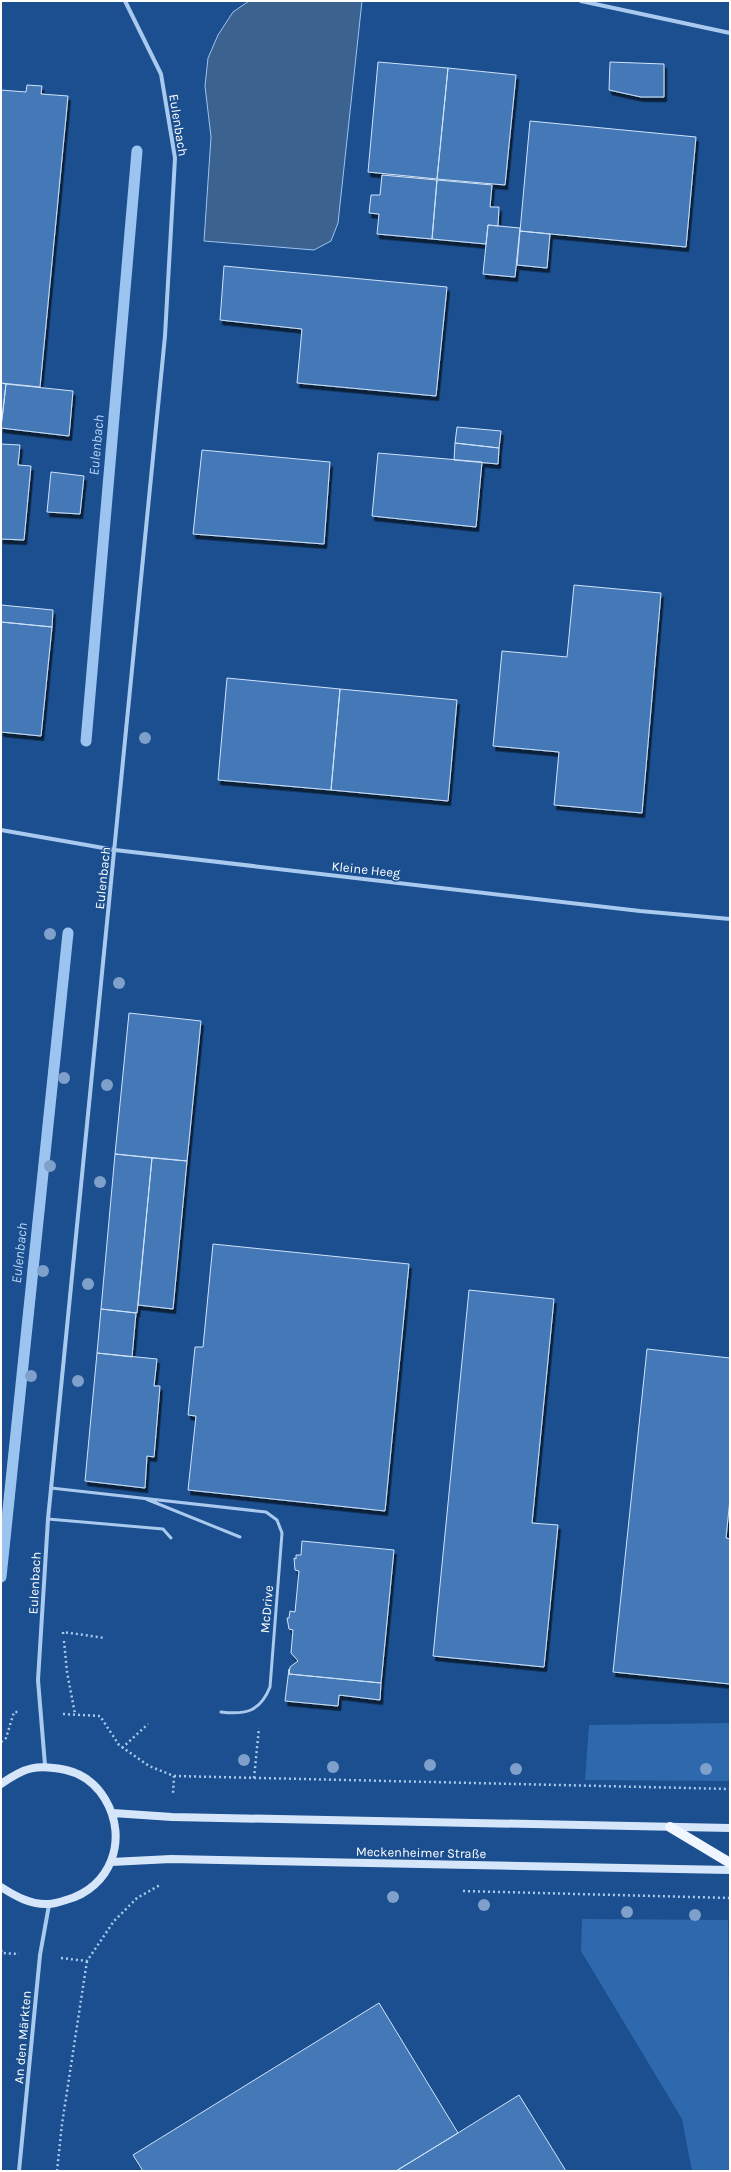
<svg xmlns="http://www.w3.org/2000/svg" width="731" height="2172" font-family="Karla,sans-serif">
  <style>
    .green { fill: #2e69ad }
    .water { fill: #3c6290; stroke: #9cc4f0 }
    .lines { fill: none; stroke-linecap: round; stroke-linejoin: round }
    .stream { stroke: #9cc4f0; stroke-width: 11 }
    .building { fill: #4478b7; stroke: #cfe3fa; filter: url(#shadow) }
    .path { stroke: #a9c9ee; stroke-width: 2.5; stroke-dasharray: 2 3; stroke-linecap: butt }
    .lane { stroke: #a9c9ee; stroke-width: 3 }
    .street { stroke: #a9c9ee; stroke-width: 4 }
    .secondary { stroke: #d6e6fa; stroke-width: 8 }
    .primary { stroke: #f0f6ff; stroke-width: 10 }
    .tree { fill: #7ea0ca }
    .labels { text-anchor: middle; stroke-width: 3; stroke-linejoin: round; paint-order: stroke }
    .street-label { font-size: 13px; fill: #fff; stroke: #1b4f8f }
    .water-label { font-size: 14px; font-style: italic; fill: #b5d3f5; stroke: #1b4f8f }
  </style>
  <defs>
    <filter id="shadow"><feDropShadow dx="2.5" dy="4.5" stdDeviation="0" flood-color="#0009"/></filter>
  </defs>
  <rect width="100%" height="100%" fill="#1b4f8f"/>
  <path class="green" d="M730,1723V1781L585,1780L589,1725Z
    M582,1919L728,1920L730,2171H692L682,2119L581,1951Z"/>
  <path class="water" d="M249,1H362L338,223L331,241L314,250L204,241L211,137L205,86L208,58L218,35L233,12Z"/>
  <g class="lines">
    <path class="stream" d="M86,741L137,151
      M1,1577L68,933"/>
  </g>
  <path class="building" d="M378,62L448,68L437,179L368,172Z
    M610,62L664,64V97H641L609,90Z
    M448,68L516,75L505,185L437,179Z
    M27,85L42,86L41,94L68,96L40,387L1,383V90L26,92Z
    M530,121L696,137L686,247L520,231Z
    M382,175L437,180L432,239L377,234L379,214L369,213L371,195H380Z
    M437,180L492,185L490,207H499L498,226L488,225L486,244L432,239Z
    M488,225L520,228L515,277L483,274Z
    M520,231L550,234L547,268L517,265Z
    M224,266L447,287L436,396L297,383L302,329L220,320Z
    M1,383L6,384L2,419H1Z
    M6,384L73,391L69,436L1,428Z
    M457,427L501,431L499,448L455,443Z
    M455,443L499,448L498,464L454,460Z
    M1,444L20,445L18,465L31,466L24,540L1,539Z
    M202,450L330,462L324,544L193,534Z
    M378,453L482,462L476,527L372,516Z
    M51,472L84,476L80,514L47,512Z
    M574,585L661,593L642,813L554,805L559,752L493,746L502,651L567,657Z
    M1,605L53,610L52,627L1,622Z
    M1,622L52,627L41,736L1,732Z
    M227,678L340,689L331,790L218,780Z
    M340,689L457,700L448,801L331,790Z
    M129,1013L201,1021L187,1161L115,1154Z
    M115,1154L152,1158L137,1313L101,1309Z
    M152,1158L187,1161L173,1309L138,1305Z
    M213,1244L409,1264L385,1511L188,1490L196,1416L188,1415L195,1347H203Z
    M469,1290L554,1299L532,1523L558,1525L544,1667L433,1656Z
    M101,1309L136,1313L132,1357L97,1353Z
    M647,1349L730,1358V1499L726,1538L730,1539V1684L613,1672Z
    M97,1353L157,1359L154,1386H160L154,1457L147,1456L145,1488L85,1481Z
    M302,1541L394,1550L381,1683L289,1674L290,1667L298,1661L291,1653L293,1630L289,1629L287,1618H289L290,1611L295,1612L299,1571L295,1570L294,1558L296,1559V1555H301Z
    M289,1669V1674L381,1683L380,1700L339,1695L338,1706L285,1701Z
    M379,2003L458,2133L396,2171H143L133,2155Z
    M519,2095L566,2171H396L458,2133Z"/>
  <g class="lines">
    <path class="path" d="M63,1634V1632L105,1638
      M64,1641L67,1672L75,1714
      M63,1714L100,1716L119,1745L149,1766L174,1776L173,1794
      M1,1742L6,1738L14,1712H18
      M122,1748L148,1724
      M174,1776L730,1789
      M254,1778L259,1728
      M463,1891L730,1898
      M1,1950L2,1953L19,1954
      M61,1958L87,1961L114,1921L137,1898L160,1885
      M57,2171L62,2124L87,1961"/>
    <path class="lane" d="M51,1488L266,1512L277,1520L282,1533L270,1687C260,1712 245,1715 221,1712
      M146,1499L240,1537
      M48,1519L163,1529L171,1538"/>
    <path class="street" d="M581,1L730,33
      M1,830L115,850L640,911L730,919
      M45,1765L38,1680L48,1519L165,336L175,158L161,74L125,1
      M19,2171L40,1955L49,1905"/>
    <path class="secondary" d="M1,1784C25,1767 37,1764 66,1770C83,1774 96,1784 105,1799C129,1839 111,1888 66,1900C60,1902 54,1904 48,1904C31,1905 15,1896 1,1887
      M113,1813L172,1817L730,1828
      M111,1862L171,1859L730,1870"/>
    <path class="primary" d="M670,1827L730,1863"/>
  </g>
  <g class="tree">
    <circle cx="145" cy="738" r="6"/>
    <circle cx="50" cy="934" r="6"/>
    <circle cx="119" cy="983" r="6"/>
    <circle cx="64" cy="1078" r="6"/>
    <circle cx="107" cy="1085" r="6"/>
    <circle cx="50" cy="1166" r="6"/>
    <circle cx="100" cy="1182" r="6"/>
    <circle cx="43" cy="1271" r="6"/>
    <circle cx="88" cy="1284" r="6"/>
    <circle cx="31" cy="1376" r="6"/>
    <circle cx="78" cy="1381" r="6"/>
    <circle cx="244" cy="1760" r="6"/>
    <circle cx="430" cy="1765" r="6"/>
    <circle cx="333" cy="1767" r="6"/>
    <circle cx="516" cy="1769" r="6"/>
    <circle cx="706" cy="1769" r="6"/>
    <circle cx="393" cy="1897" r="6"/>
    <circle cx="484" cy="1905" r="6"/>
    <circle cx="627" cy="1912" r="6"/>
    <circle cx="695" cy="1915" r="6"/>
  </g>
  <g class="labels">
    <g class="street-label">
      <text transform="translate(179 125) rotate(81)" y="5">Eulenbach</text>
      <text transform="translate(366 869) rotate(6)" y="5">Kleine Heeg</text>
      <text transform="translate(102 878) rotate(-84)" y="5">Eulenbach</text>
      <text transform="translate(34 1583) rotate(-87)" y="5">Eulenbach</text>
      <text transform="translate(266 1609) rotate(-85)" y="5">McDrive</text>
      <text transform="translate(421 1852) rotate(1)" y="5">Meckenheimer Straße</text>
      <text transform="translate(22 2037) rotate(-85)" y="5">An den Märkten</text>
    </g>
    <g class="water-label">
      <text transform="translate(96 445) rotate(-85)" y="5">Eulenbach</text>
      <text transform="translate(19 1253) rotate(-84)" y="5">Eulenbach</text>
    </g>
  </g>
  <rect width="731" height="2172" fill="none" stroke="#ffffff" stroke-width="4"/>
</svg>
